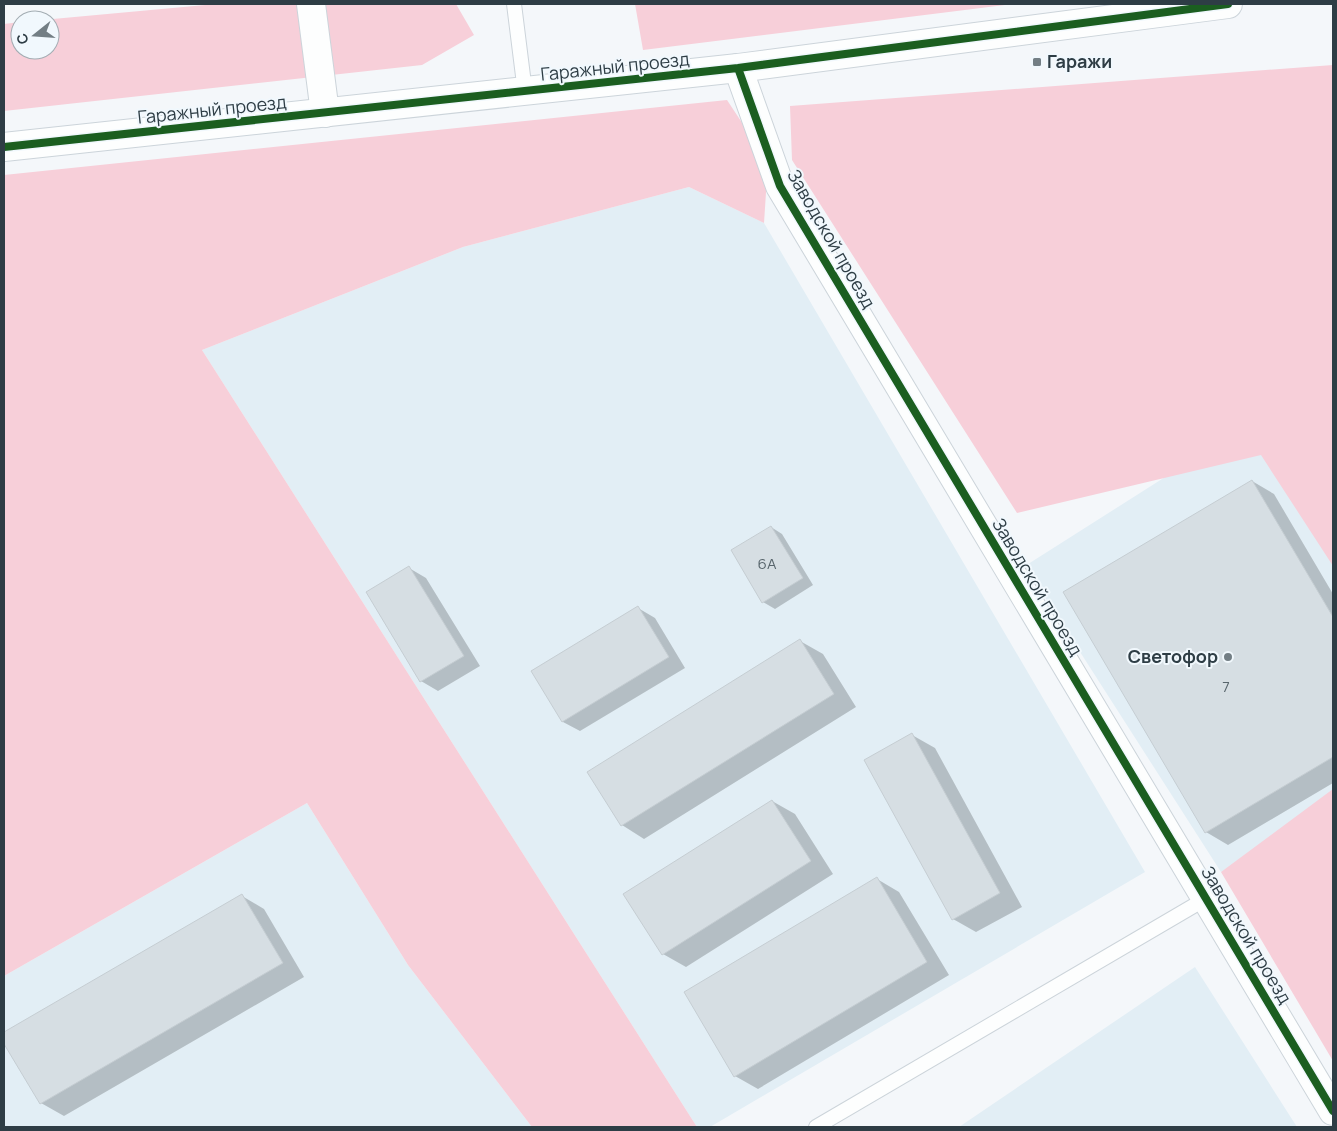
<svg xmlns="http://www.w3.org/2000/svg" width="1337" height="1131" font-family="Manrope,sans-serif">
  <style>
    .built { fill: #e2eef5 }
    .forest { fill: #f7cfd9 }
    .shadow { fill: #0003 }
    .building { fill: #d6dee3; stroke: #c5cdd2 }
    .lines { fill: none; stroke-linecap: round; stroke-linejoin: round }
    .lane-casing { stroke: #ccd4da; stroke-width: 16 }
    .street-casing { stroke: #ccd4da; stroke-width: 30 }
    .secondary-casing { stroke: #ccd4da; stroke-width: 30 }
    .lane { stroke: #fdfefe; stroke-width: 14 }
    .street { stroke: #fdfefe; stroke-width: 28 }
    .secondary { stroke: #fdfefe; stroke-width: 28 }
    .cycleway-casing { stroke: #f1f8fd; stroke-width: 11 }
    .cycleway { stroke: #1b5e20; stroke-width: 8 }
    .poi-dot { fill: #737e84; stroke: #f1f8fd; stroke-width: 2 }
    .labels { text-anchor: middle; stroke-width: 4; stroke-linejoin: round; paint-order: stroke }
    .number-label { font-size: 15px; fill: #58656c }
    .poi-label { font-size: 18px; font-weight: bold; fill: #2e3d45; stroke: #f1f8fd; text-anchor: start }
    .street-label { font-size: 18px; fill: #2e3d45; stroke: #f1f8fd }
  </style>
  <rect width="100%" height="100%" fill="#f4f7fa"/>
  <path class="built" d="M689,187L764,223L1145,872L710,1127H697L202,350L463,247Z
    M1266,413L1333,518V800L1221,872L1025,566Z
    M307,803L408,965L532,1127H4V976Z
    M1195,967L1297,1127H959Z"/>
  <path class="forest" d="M216,4H456L474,35L422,65L4,111V24L20,22V50H50V20H42Z
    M635,4H1013L643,50Z
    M1333,65V566L1261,455L1017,513L792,160L790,106Z
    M727,100L768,162L764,223L689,187L463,247L202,350L697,1127H532L408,965L307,803L4,976V175Z
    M1333,789V1061L1221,872Z"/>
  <path class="shadow" d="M1252,481L1274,494L1333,594V783L1228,845L1206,832Z
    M771,527L782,534L813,585L775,609L763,602Z
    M409,568L426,578L480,666L438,691L421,681Z
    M638,608L655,618L685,668L580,731L563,722L532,671Z
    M800,641L823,654L856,707L644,839L622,825Z
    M912,735L935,748L1022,907L976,932L953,919Z
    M772,801L795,814L833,874L686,967L663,954Z
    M877,879L899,892L949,975L758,1089L735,1076Z
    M242,896L264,909L304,977L64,1116L41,1103L4,1042V1033Z"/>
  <path class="building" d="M1252,480L1333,617V757L1205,833L1063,592Z
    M771,526L803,578L762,603L731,550Z
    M409,566L464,656L420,682L366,592Z
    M638,606L669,657L562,722L531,671Z
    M800,639L834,694L621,826L587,772Z
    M912,733L1000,893L952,920L864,760Z
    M772,800L811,861L662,955L623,894Z
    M877,877L927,962L734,1077L684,992Z
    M242,894L283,963L40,1104L4,1044V1032Z"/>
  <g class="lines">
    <g class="lane-casing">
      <path id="lane" d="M514,4L525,92
        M816,1127L1207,898"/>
    </g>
    <g class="street-casing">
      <path id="street" d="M311,4L325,113
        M738,68L780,186L1333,1111"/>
    </g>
    <g class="secondary-casing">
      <path id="secondary" d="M4,147L738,68L1228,4"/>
    </g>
    <use href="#lane" class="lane"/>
    <use href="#street" class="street"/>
    <use href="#secondary" class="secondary"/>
    <g class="cycleway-casing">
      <path id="cycleway" d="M738,68L780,186L1333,1111
        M4,147L738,68L1228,4"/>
    </g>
    <use href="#cycleway" class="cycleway"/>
  </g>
  <g class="poi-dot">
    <rect x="1032" y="57" width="10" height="10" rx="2.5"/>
    <circle cx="1228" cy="657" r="5"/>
  </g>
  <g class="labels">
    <g class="number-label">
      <text x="767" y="569">6А</text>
      <text x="1226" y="692">7</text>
    </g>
    <g class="poi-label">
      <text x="1047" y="68">Гаражи</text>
      <text x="1218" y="663" text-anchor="end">Светофор</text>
    </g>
    <g class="street-label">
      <text transform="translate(615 67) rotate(-6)" y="6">Гаражный проезд</text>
      <text transform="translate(212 110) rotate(-6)" y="6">Гаражный проезд</text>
      <text transform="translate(831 239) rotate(60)" y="6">Заводской проезд</text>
      <text transform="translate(1037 587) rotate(59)" y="6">Заводской проезд</text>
      <text transform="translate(1246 935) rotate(59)" y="6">Заводской проезд</text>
    </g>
  </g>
  <rect width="1337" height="1131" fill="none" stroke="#2e3d45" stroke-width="10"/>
  <g transform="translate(35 35) rotate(253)"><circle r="24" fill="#f1f8fd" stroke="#a3adb3"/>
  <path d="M0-4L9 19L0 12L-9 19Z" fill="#737e84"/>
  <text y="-8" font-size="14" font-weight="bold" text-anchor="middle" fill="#2e3d45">С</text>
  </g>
</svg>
